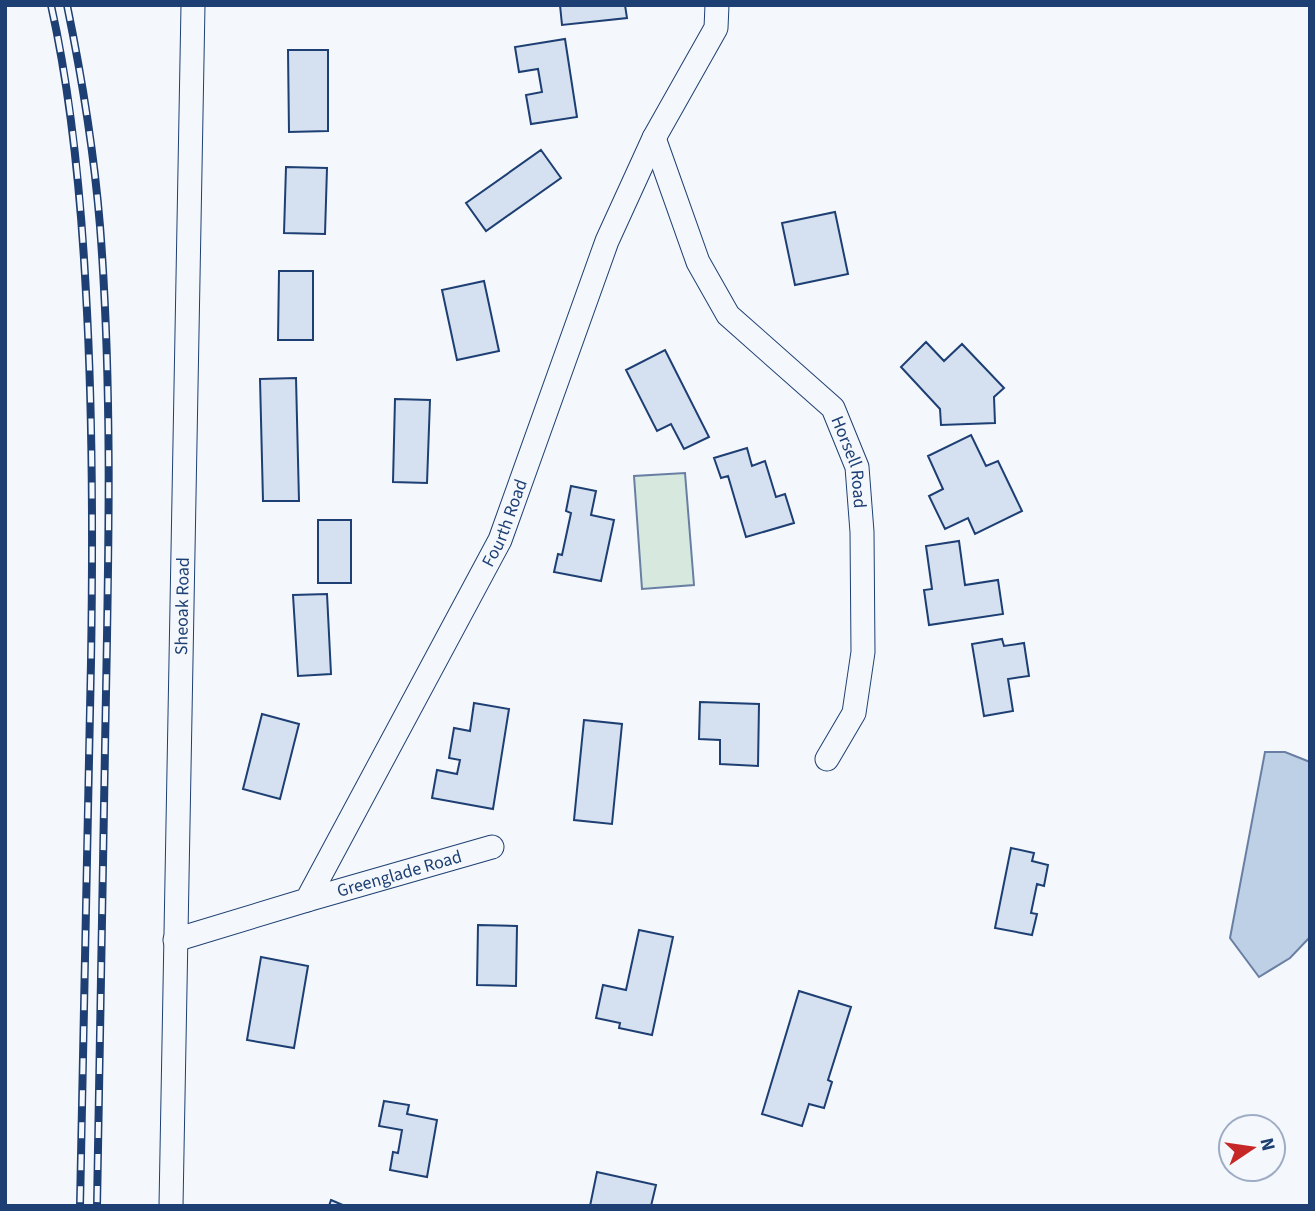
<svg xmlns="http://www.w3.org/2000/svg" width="1315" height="1211" font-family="'Source Sans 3',sans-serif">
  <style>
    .green { fill: #d7e8df; stroke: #687fa3; stroke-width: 2 }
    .water { fill: #bed0e5; stroke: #687fa3; stroke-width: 2 }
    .building { fill: #d5e0f0; stroke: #1d3f73; stroke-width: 2 }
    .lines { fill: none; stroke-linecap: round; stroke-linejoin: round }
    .minor-casing { stroke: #1d3f73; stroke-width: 25 }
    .minor { stroke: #f4f7fb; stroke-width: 23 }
    .rail-casing { stroke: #1d3f73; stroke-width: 8 }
    .rail { stroke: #f4f7fb; stroke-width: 5; stroke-dasharray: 16; stroke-linecap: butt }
    .labels { text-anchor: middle; stroke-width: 5; stroke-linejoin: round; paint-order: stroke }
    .street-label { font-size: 18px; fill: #1d3f73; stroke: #f4f7fb }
  </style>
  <rect width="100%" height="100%" fill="#f4f7fb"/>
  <path class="green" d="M685,473L694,585L642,589L634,476Z"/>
  <path class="water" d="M1265,752H1285L1310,762V937L1290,958L1259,977L1230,938Z"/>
  <path class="building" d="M560,5H625L627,18L562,25Z
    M565,39L577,117L531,124L526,95L542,92L538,69L519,72L515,47Z
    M288,50H328V131L289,132Z
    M541,150L561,178L486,231L466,203Z
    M286,167L327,168L325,234L284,233Z
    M835,212L848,274L795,285L782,223Z
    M279,271H313V340H278Z
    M484,281L499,351L457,360L442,290Z
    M926,342L944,361L962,344L1004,388L994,397L995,423L941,425L940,409L901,367Z
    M665,350L709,437L684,449L671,424L657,431L626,370Z
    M296,378L299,501H263L260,379Z
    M395,399L430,400L427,483L393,482Z
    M971,435L986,466L998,461L1022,511L975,534L968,518L945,529L929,496L943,489L928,456Z
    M747,448L752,466L765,461L776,497L785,494L794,523L746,537L728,476L721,478L714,458Z
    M571,486L596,491L591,515L614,520L601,581L554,572L558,554L562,555L571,513L566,511Z
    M318,520H351V583H318Z
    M959,541L965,585L998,580L1003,614L929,625L924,590L932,589L926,546Z
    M327,594L331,674L298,676L293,595Z
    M1002,639L1004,646L1024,643L1029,676L1008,679L1013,711L984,716L972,644Z
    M700,702L759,704L758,766L720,764V740L699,739Z
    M474,703L509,709L493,809L432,798L437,770L457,774L460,760L449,758L454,728L470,731Z
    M262,714L299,724L280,799L243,789Z
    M584,720L622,724L612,824L574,820Z
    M1011,848L1034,853L1032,861L1048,865L1044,886L1037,884L1031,913L1037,914L1032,935L995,928Z
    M478,925L517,926L516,986L477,985Z
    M639,930L673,937L652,1035L619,1028L620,1023L596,1018L603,985L626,990Z
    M261,957L308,966L294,1048L247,1040Z
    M799,991L851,1007L828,1080L832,1082L824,1108L809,1104L802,1126L762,1114Z
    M384,1101L409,1105L407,1114L437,1120L427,1177L390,1170L393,1152L398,1153L402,1130L379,1126Z
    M597,1172L656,1185L651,1206H590Z
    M331,1200L345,1206H329Z"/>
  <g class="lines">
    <g class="minor-casing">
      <g id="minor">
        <path id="s1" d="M654,138L698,262L728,315L833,408L857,467L862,532L863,652L854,713L827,759"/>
        <path id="s2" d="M307,900L492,847"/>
        <path id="s3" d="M175,940L307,900L500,540L607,241L654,138L716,28L717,5"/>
        <path id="s4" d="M171,1206L193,5"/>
      </g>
    </g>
    <use href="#minor" class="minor"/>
    <g class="rail-casing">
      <path id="rail" d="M51,5C72,99 81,197 86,293C93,416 93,539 91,662C87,843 84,1024 80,1206
        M67,5C82,78 94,152 100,226C112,381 109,537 106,692C103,863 100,1034 97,1206"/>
    </g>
    <use href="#rail" class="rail"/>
  </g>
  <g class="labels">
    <g class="street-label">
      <text dy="6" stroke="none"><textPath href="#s1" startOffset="390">Horsell Road</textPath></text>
      <text dy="6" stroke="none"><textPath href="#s3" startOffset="564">Fourth Road</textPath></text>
      <text dy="6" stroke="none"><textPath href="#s4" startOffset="600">Sheoak Road</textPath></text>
      <text dy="6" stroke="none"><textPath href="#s2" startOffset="96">Greenglade Road</textPath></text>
    </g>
  </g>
  <rect width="1315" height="1211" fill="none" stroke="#1d3f73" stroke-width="14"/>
  <g transform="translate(1252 1148) rotate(77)"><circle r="33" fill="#f4f7fb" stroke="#9eadc5" stroke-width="2"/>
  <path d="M0-5L12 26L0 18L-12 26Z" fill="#c62828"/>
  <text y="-10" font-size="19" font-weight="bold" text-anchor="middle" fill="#1d3f73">N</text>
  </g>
</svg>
